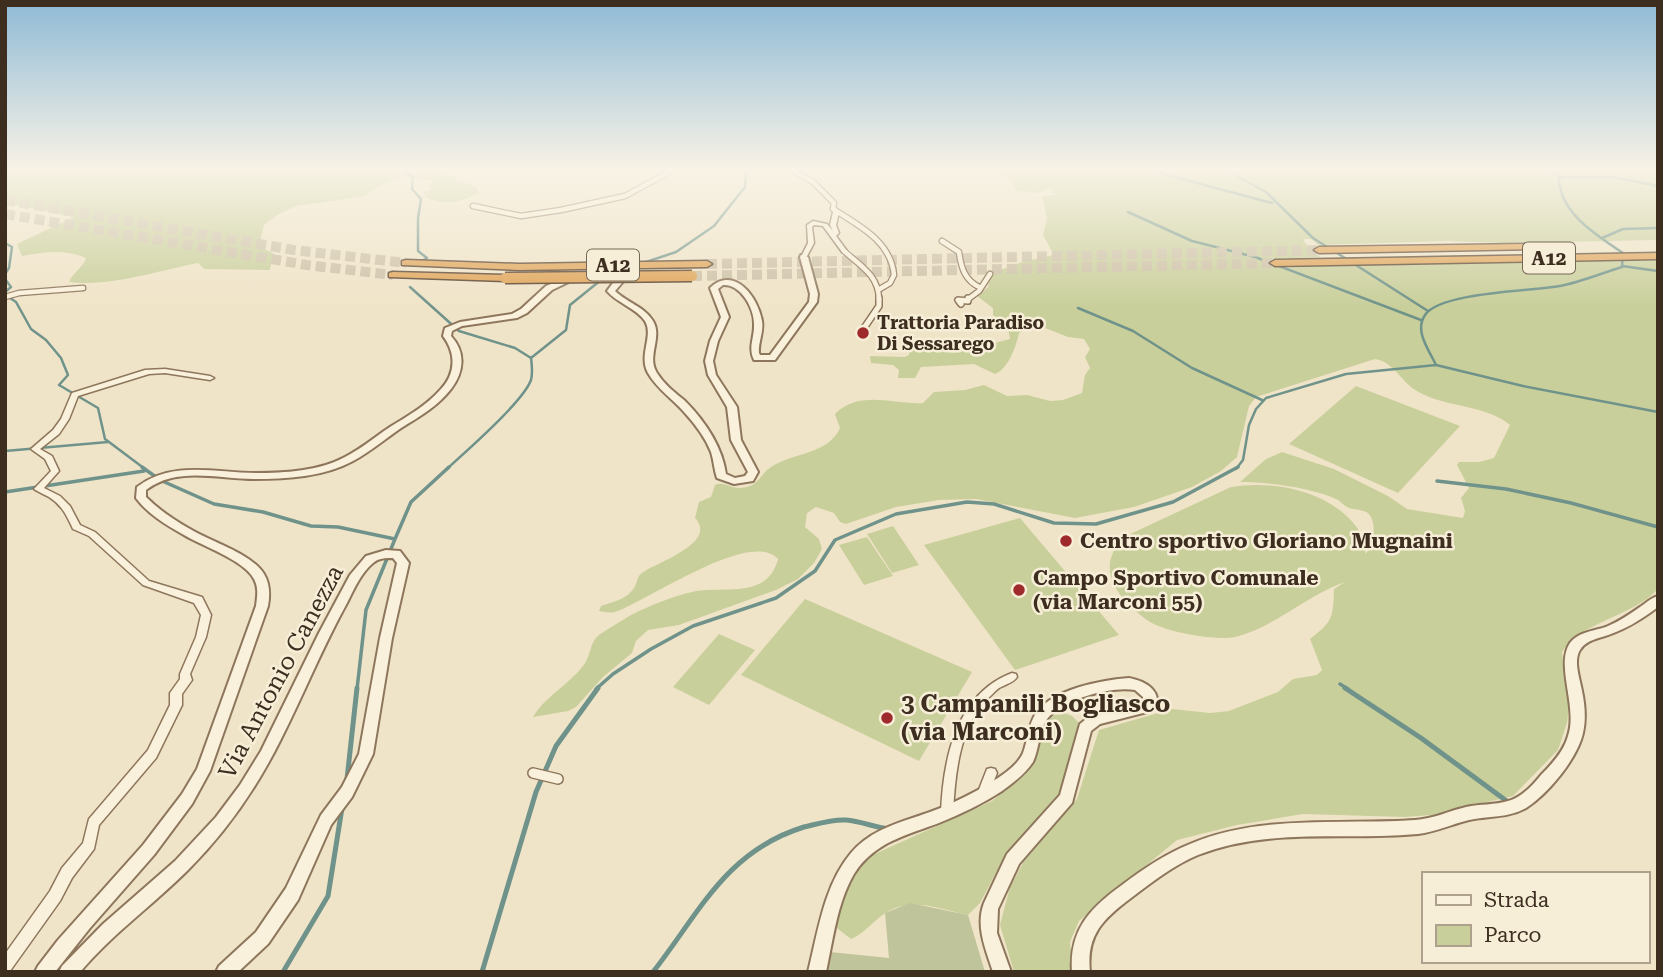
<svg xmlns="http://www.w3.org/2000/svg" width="1663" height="977" font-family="'Roboto Serif',serif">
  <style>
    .green { fill: #c9cf9b }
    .cemetery { fill: #bfc49a }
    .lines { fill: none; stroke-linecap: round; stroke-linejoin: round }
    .stream-far2 { stroke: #6f938a; stroke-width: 2.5 }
    .stream-far1 { stroke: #6f938a; stroke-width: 3.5 }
    .stream { stroke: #6f938a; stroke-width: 5 }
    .motorway-tunnel { stroke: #ccc0a6; stroke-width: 10; stroke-dasharray: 10 5; stroke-linecap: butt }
    .pedestrian-far2-casing { stroke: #8d765c; stroke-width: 7 }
    .pedestrian-far1-casing { stroke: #8d765c; stroke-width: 8 }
    .pedestrian-casing { stroke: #8d765c; stroke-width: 12 }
    .minor-casing { stroke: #8d765c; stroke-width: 3 }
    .tertiary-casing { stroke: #8d765c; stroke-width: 4 }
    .motorway-casing { stroke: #5b4430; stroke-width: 3 }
    .pedestrian-far2 { stroke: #faf1dc; stroke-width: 4.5 }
    .pedestrian-far1 { stroke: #faf1dc; stroke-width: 5 }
    .pedestrian { stroke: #faf1dc; stroke-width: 9 }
    .minor { fill: #faf1dc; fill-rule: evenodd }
    .tertiary { fill: #faf1dc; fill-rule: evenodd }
    .motorway { fill: #e0a458; fill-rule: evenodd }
    .motorway-bridge-casing { stroke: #5b4430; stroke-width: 13; stroke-linecap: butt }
    .motorway-bridge { stroke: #e0a458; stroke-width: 10 }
    .poi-dot { fill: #9e2a2b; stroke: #f7eed8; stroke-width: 2.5 }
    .labels { text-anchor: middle; stroke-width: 5; stroke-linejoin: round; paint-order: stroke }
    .far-poi-label { font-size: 18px; font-weight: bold; fill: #3d2e20; stroke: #f7eed8; text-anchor: start }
    .shield { fill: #f7eed8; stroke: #756857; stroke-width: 2 }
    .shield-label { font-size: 19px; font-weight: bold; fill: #3d2e20 }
    .poi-label { font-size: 21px; font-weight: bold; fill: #3d2e20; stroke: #f7eed8; text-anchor: start }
    .near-street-label { font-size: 24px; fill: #3d2e20; stroke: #f7eed8 }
    .near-poi-label { font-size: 24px; font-weight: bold; fill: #3d2e20; stroke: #f7eed8; text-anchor: start }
  </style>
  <rect width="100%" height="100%" fill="#f0e4c8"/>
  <path class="green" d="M5,170H435L477,188L479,193C461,202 444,206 426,197L424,192L430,190L432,181L405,177L377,187L365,196L296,206L277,215L264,225L261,237L264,249L273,253L270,270L204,269L198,263C157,271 111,287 69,282C73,272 83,268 86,258C65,249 45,252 22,256L17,244L74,217L17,205L5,207Z
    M996,170H1658V240L1507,243L1448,241L1318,245L1311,239H1303L1308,247L1320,257L1268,259L1274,266L1286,268L1323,264L1658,258V589C1632,617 1584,620 1562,652L1569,707L1567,723L1558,750L1513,796L1431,815L1405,817L1303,814L1237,825L1177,840L1079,921L1070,942L1074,972H1014L1000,925L1010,887L1024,861L1077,799L1099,730L1172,709L1210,713L1229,711L1278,692L1293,679L1317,675L1322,670L1310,639C1333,621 1333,618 1334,589L1345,582C1307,595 1275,627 1235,637C1216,641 1166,632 1150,622C1119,601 1091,567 1126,536L1231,487C1272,480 1327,490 1355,525C1363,534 1363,544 1366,554C1372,544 1377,529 1371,517C1367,508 1354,511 1347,507C1343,505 1341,502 1338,500C1314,488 1267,482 1240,482L1266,459L1282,452L1334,469L1388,496L1407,509L1463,518L1465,511L1461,498L1469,488L1457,465L1459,462H1479L1494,458L1510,425C1485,404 1445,408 1417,391C1401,382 1394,362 1375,359L1256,397L1249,406L1237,457L1221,471L1192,487L1134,507L1075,518L976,499L939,500L896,507L846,524L840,522L834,513L816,507L807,513L805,527L819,539L822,549L814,563L798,579L776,590L679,625L648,630L636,641L632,653L603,677L576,707L568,711L533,717C545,696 571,684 585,663C591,654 590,642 599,635C609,628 621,621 631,615C649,606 673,596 692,592C723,585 767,601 778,559C751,528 646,602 615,612C610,613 604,612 599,611L601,606C613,602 627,599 634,588C638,582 636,577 642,573C654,563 719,543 695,518L699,502L711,497L715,485C724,481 731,489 741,488C759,487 760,474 771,467C793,452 828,455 840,428L835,414C860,389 893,405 923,403L934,392L965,390L984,385L1007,396L1027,395L1050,401L1063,400L1082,393L1085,375L1090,368L1085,357L1090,349L1084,339L1068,337L1035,324L1019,333C1016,347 1008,369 995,374L974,364L921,367L915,378H898L899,370L893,365L871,363L870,356L905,357L909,355V347L943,346L960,340L980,345L991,344L1010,339L1008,328L993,315V308L977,296L988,287L989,281L984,277L987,275L1022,262L1054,255L1043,235L1047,218L1042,196L1056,195L1050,188L1038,193L1015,190L1013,181Z
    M1356,386L1460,426L1398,493L1289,444Z
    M1020,518L1119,635L1015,670L924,545Z
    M893,526L919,565L892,573L867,534Z
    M867,537L893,576L864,585L839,545Z
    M805,599L972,672L919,761L741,675Z
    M719,634L755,650L709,705L673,687Z
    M1060,711L1072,716L1079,723L1061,793L999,867L980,903L968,915C940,909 912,897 887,912C874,920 865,933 851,939L833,925L850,876L868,857L992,801L1024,775L1033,761L1048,720Z"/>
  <path class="cemetery" d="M910,903L968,915L985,972H826L830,952L889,958L885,913Z"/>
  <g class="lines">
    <path class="stream-far2" d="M406,170V173L413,177L412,189L421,199L418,218V251L427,258L422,261
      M1226,170L1266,192L1313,238L1330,249
      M1152,171L1272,203
      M1559,177H1613L1658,186
      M1128,212L1192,241L1255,257L1421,320
      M1602,238L1623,229L1658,228
      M5,243L12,247L9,268L5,274
      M1337,253L1428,311
      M643,263L676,252L714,226L745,187L746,170
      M1622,266L1658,271
      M5,279L11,287L5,292
      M410,287L459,331L515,348L531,358
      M7,296L16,302L31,329L46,340L61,358L68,375L59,385L98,408L105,439L145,469
      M1078,308L1133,331L1192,368L1262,400
      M1436,365C1429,350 1414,331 1425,315C1440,292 1533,291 1560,286C1581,282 1602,273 1622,267L1623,253C1596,235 1558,212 1559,176L1546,170
      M5,451L108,442
      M447,469C466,451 523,402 531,380C533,372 532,366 531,358L566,330L570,305L601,280
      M1236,469L1243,460L1249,425L1256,409L1266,398L1346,374L1436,365L1523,386L1658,412"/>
    <path class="stream-far1" d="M142,467L160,480L214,504L263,512L311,526L338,527L395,539
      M1437,481L1506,489L1571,503L1658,527
      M5,492L144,471
      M1340,684L1348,689
      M357,689L366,610L395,539L411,502L449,467
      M596,689L613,674L651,649L693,626L776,598L815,571L835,540L896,514L967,502L994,504L1054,523L1096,524L1173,502L1238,467"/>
    <path class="stream" d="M1345,688L1421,738L1508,802
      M347,779L357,688
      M283,972L328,896L342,808
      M482,972L536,792L556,746L598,688
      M653,972C700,912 726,851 804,827C817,824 832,819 846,820C860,821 874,827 888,829"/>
    <path class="motorway-tunnel" d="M5,200L294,250L406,263
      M5,214L307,265L393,275
      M707,264L1319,250
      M692,276L1275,263"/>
    <g class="pedestrian-far2-casing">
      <path id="pedestrian-far2" d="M792,170L813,182L834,203L833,209C858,225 891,241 894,275L890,283L878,290
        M473,206L521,216L561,210L625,196L673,170
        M942,241L959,252C961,268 965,281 981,288
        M844,251C861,266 879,276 879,300
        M5,297L19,293L83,288
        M967,300L979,291L990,274"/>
    </g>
    <g class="pedestrian-far1-casing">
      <path id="pedestrian-far1" d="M961,304L958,300L968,301V298
        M862,331L879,306V298"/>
    </g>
    <g class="pedestrian-casing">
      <path id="pedestrian" d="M533,773L558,779"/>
    </g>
    <g class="minor-casing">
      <path id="minor" d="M836,210L839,212L836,225L839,233L836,236L847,251L846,252H842L823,226L814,225L812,227L814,243L806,258H802L801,257L808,243L807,225L813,221L827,224L833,231L830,225L833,212Z
        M165,369L210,376L214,378L210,380L165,373L149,374L78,396L69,419L59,434L40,449L52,456L59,471L44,488L60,496L70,506L80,525L95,532L149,581L202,597L211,615L206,637L190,674L192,680L182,694V705L156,758L99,825L94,849L72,878L60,901L10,971L5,972V954L50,891L62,868L83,843L89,819L148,750L170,705V693L180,679V674L196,637L201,615L194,603L143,585L89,536L73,529C67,516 62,505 49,497C44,494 38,492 34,489L51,471L45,459L31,449L53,430L61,419L72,393L145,370Z
        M1012,673L1016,674L1017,677C1013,683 1006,684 999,688C995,691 991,696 987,699C959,728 955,775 953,813L951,817L947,819L943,817L941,813C943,760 956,694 1012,673Z
        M991,768L995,769L997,773L988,796L984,797L980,796L978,792L987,769Z"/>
    </g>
    <g class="tertiary-casing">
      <path id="tertiary" d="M801,255L808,257L818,294L817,302L775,360H754C748,348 754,339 754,326C755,310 742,284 723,285L718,289L729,317L718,341L713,361L716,375L737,407L741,440L758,472L753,481L734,484L717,478C714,470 714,461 711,452C705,437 695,424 684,412C673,399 657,389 648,373C638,355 654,336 645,321C636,308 617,303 607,291L619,275L613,272L589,276L585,274C598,268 613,267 626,272L627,277L615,291C626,302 645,307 653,321C663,338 646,356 657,373C664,384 674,392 684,400C704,420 722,446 726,474L735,478L745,476L748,472L731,440L727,407L708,375L705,361L710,341L721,317L710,288C734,265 758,297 762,321C764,332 758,342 759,353L760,355H770L809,302L810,294L800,257Z
        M570,276L577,278L552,290L527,313L517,318L462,326L452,331L451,336C466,352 464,372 451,389C438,406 419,417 401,428C385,439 370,452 353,461C324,477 286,479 254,479C218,479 177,466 146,490V497C159,510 174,520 190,529C211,542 251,553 264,574C270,584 270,595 268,606L210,771L192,804L154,855L90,928L55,972H35L38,966L58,940L143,845L182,794L197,769L256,606C257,597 259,588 254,579C244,560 202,546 184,535C166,525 148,514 136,498L137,487C172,460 215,473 256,473C285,473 319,471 345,457C361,449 375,437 390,427C408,416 427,405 441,389C456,373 456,353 443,336L445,328L460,322L512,314L521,309L546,286Z
        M386,550L400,551L409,563L392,638L373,754L352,797L331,825L298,900L268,944L238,972H216L219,966L256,932L286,888L321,815L342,787L359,754L380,638L397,563L393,558C385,558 379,558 373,563C361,573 354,589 347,603C322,648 303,696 280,741C256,789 226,832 188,870C153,905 112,934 80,972H59L62,966L103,924L175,861L216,817L240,785L261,751L319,633L350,575L366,556Z
        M1658,596V607C1641,620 1623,631 1602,637C1595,639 1584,642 1580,650C1573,661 1580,679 1582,691C1585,705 1586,720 1583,733C1577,759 1548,794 1526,808C1509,818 1488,816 1469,820C1452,824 1436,832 1418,834C1345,841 1268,827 1198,855C1174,865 1152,882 1131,898C1103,919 1086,935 1090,972H1072C1069,930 1090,908 1122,885C1143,869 1165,854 1190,844C1261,814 1340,825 1415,820C1433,819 1449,811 1466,807C1480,804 1495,805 1508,801C1521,798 1533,785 1541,775C1552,764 1564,751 1568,736C1578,707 1555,665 1570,643C1579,631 1596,631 1608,626C1620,621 1630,614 1640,607C1646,603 1651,598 1658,596Z
        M1129,678C1145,681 1162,690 1156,709L1151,711L1100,724L1091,731L1072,803L1019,864L998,909L997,933L1011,972H993C986,950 975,926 984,903L1007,854L1060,795L1080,724L1091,715L1144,701L1143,697L1135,690C1111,686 1063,699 1047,719C1039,731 1039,749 1033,762C1025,774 1013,783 1002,791C982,804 961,814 939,823C907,835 874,842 854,874C837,903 833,940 826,972H808C818,932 824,885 851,853C871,829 902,822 930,812C947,806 963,798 978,790C993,781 1016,769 1023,753C1028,740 1028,725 1036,713C1053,689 1102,680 1129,678Z"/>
    </g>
    <g class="motorway-casing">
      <path id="motorway" d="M1533,244L1537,245V249L1319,253L1314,250L1319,247Z
        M1658,253V259L1275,266L1270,263L1275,260Z
        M406,260L519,264L707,261L712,264L707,267L519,270L402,265V261Z
        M393,272L505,275L511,278L505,281L389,277V273Z"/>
    </g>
    <use href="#pedestrian-far2" class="pedestrian-far2"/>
    <use href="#pedestrian-far1" class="pedestrian-far1"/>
    <use href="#pedestrian" class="pedestrian"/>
    <use href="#minor" class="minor"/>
    <use href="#tertiary" class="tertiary"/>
    <use href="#motorway" class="motorway"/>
    <g class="motorway-bridge-casing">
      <path id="motorway-bridge" d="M505,278L692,276"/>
    </g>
    <use href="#motorway-bridge" class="motorway-bridge"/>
  </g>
  <linearGradient id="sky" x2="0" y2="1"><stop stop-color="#8fbad6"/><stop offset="0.55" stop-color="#f8f3e6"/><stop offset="1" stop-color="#f8f3e6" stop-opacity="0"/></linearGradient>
  <rect width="1663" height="307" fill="url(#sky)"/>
  <g class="poi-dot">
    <circle cx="863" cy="333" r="7"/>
    <circle cx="1066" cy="541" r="7"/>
    <circle cx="1019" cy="590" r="7"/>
    <circle cx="887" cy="718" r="7"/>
  </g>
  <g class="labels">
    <g class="far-poi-label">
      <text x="877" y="329">Trattoria Paradiso<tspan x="877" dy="21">Di Sessarego</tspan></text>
    </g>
    <g class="shield">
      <rect x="1523" y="242.5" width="52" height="31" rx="5"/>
      <rect x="587" y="249.5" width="52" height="31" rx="5"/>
    </g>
    <g class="shield-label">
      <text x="1549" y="265">A12</text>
      <text x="613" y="272">A12</text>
    </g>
    <g class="poi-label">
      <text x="1080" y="548">Centro sportivo Gloriano Mugnaini</text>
      <text x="1033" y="585">Campo Sportivo Comunale<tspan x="1033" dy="24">(via Marconi 55)</tspan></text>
    </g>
    <g class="near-street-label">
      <text transform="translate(281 672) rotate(-62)" y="8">Via Antonio Canezza</text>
    </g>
    <g class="near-poi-label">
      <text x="901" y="712">3 Campanili Bogliasco<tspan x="901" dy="28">(via Marconi)</tspan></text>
    </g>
  </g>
  <rect width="1663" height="977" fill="none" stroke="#3d2e20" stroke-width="14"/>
  <rect x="1422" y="872" width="228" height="91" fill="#f7eed8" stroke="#ada18e" stroke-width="2"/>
  <rect x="1436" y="895" width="35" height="10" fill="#faf1dc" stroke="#ada18e" stroke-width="2"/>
  <text x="1484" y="907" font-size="21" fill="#3d2e20">Strada</text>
  <rect x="1436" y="925" width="35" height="21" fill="#c9cf9b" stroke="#ada18e" stroke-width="2"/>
  <text x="1484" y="942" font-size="21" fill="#3d2e20">Parco</text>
</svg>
